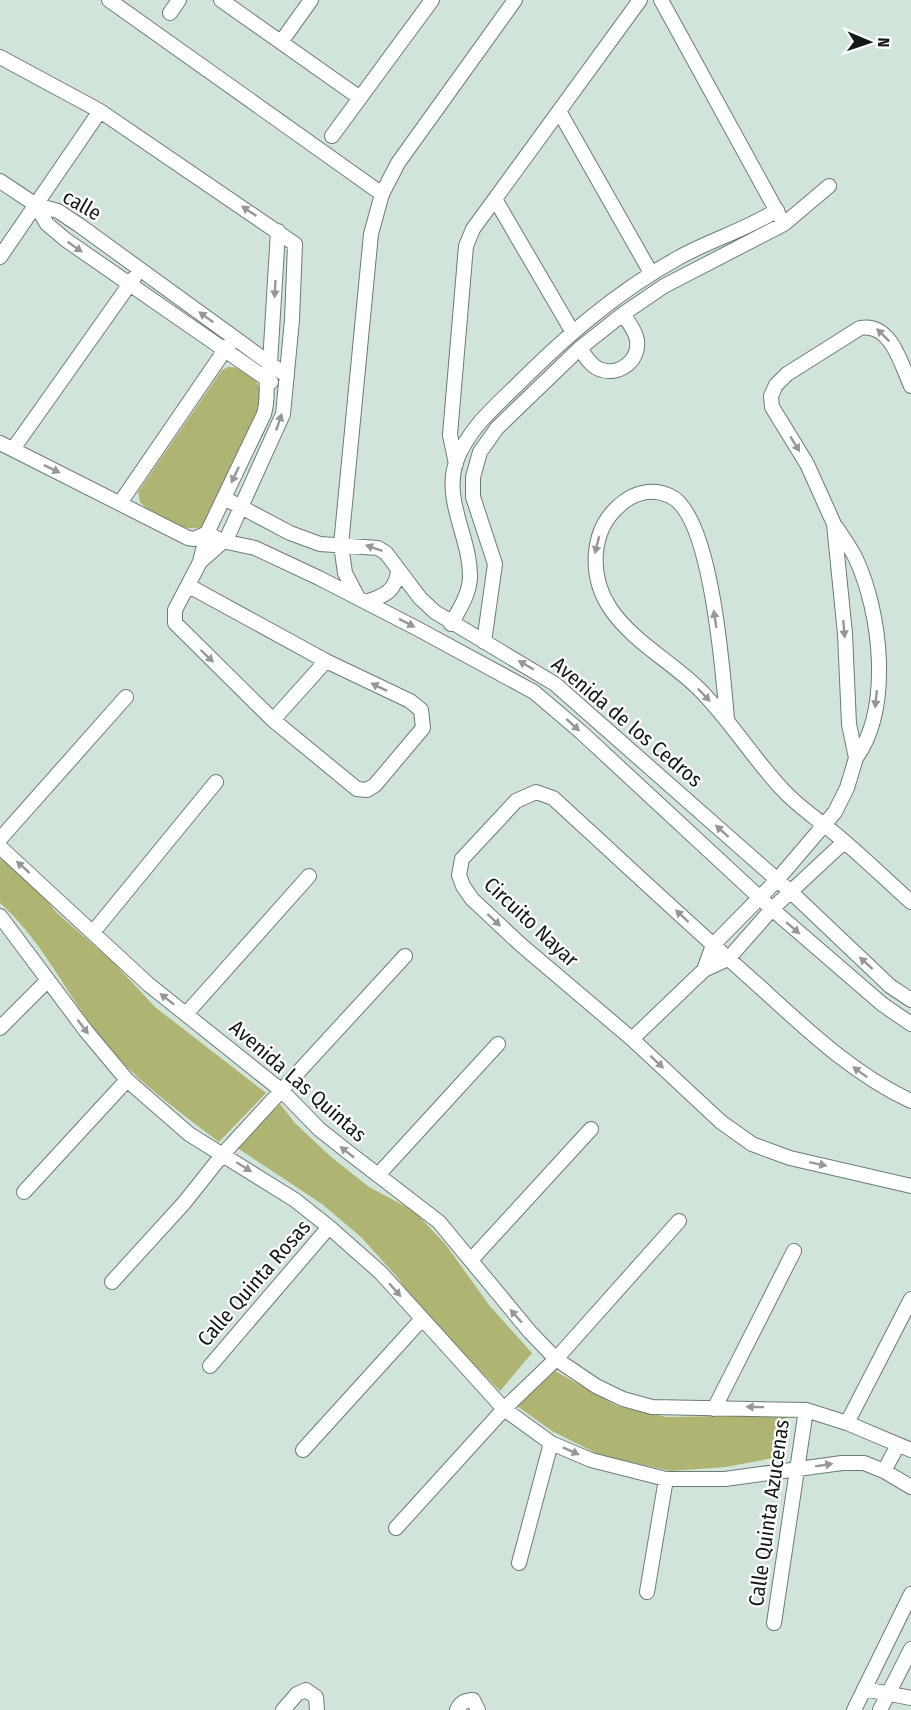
<svg xmlns="http://www.w3.org/2000/svg" width="911" height="1710" font-family="'Fira Sans Condensed',sans-serif">
  <style>
    .green { fill: #b0b473 }
    .lines { fill: none; stroke-linecap: round; stroke-linejoin: round }
    .minor-casing { stroke: #6b7c73; stroke-width: 16 }
    .minor { stroke: #fff; stroke-width: 14 }
    .oneway { fill: #959896 }
    .labels { text-anchor: middle; stroke-width: 4.5; stroke-linejoin: round; paint-order: stroke }
    .street-label { font-size: 21px; fill: #131a16; stroke: #fff }
  </style>
  <rect width="100%" height="100%" fill="#d1e4da"/>
  <path class="green" d="M228,367C246,366 260,384 265,398L203,526C184,535 162,516 145,507L140,502L138,492L222,370Z
    M0,859L22,872L57,913L114,963L155,1007L266,1093L219,1142C180,1112 136,1081 105,1043C68,998 44,942 0,903Z
    M280,1104L295,1123L330,1156L369,1187L414,1211L446,1245L489,1305L532,1353L500,1391L425,1315L397,1277L362,1238L322,1204L236,1147Z
    M555,1371L617,1406L666,1417L787,1415L783,1456L726,1467L671,1471L602,1456L552,1431L517,1406Z"/>
  <g class="lines">
    <g class="minor-casing">
      <path id="minor" d="M109,0L382,194
        M221,0L360,98
        M661,0L780,217
        M170,13L179,0
        M281,42L311,0
        M0,57L100,111L295,244L292,320L283,414L227,538L201,561
        M559,111L651,273
        M332,136L432,0
        M0,181L36,205L47,224L66,240L271,382
        M495,199L572,331
        M36,205L58,211L79,225L287,376
        M0,257L100,111
        M580,348C585,356 590,365 599,369C618,377 640,361 637,340C635,330 629,323 623,314
        M0,443L188,538L194,539L207,533L222,541L255,548L319,578L418,629L534,692L581,732L772,909L882,1004L911,1024
        M13,449L134,278
        M456,464L450,435L466,246L473,229L640,0
        M224,498L290,533L320,544L378,548L386,553L420,598L435,612L555,684L791,892L890,986L911,1000
        M120,503L229,344
        M837,528C843,538 851,548 856,559C881,613 892,708 856,758
        M189,586L326,661L410,701L421,710L423,728L375,785L367,790L357,789L273,720L175,623V610L200,562L207,533L264,414C270,393 263,383 270,363L278,231
        M357,596L345,573L341,545L371,234L382,194L398,163L515,0
        M366,602C384,596 396,591 398,571
        M451,624C459,610 469,595 470,578C471,538 443,502 456,462C467,431 492,409 515,387C565,337 616,292 678,258C710,240 746,230 777,210
        M484,642L495,564L473,497V477L480,452L497,428L580,348L623,314L664,286L784,224L829,186
        M727,719C723,674 712,515 670,496C653,488 634,492 620,505C590,530 589,576 610,608C632,641 669,660 697,687C730,719 753,759 784,791C799,807 817,819 833,832C860,854 885,879 911,902
        M273,720L326,661
        M0,839L126,697
        M0,847L148,984L282,1091L319,1129L348,1152L439,1222L530,1332L556,1359L596,1386L623,1399L652,1407L806,1410L847,1423L911,1450
        M0,916L86,1031L127,1080L189,1134L295,1200L329,1227L381,1273L504,1409L551,1443L591,1460L666,1479H725L842,1463H864L884,1471L911,1487
        M94,931L216,782
        M704,970L713,945L777,880L835,812L847,788L856,758L849,724L845,634L834,524L807,464L772,407L771,396L776,385L787,374L860,328C891,322 901,364 911,386
        M186,1014L309,876
        M0,1028L48,980
        M632,1039L704,970L728,959L772,909L844,842
        M911,1101C853,1074 806,1029 759,986C689,924 622,861 553,798L536,792L516,801L462,859L459,875L463,886L472,899L520,944L632,1039L721,1122L752,1144L790,1158L911,1186
        M378,1175L498,1044
        M24,1192L127,1080
        M471,1260L591,1129
        M112,1282L184,1203L223,1154L405,956
        M210,1366L329,1227
        M714,1409L794,1251
        M847,1423L911,1299
        M303,1450L421,1320
        M884,1471L898,1445
        M396,1528L504,1409L556,1359L679,1221
        M519,1563L551,1443
        M647,1592L666,1479
        M774,1623L806,1410
        M864,1689L911,1698
        M283,1710L297,1694L306,1690L316,1697L317,1710
        M457,1710C460,1703 465,1700 473,1700L478,1710
        M854,1710L911,1594
        M880,1710L911,1649"/>
    </g>
    <use href="#minor" class="minor"/>
  </g>
  <defs><path id="oneway-solid" d="M-6-.8H1V-3.2L6.5 0L1 3.2V.8H-6Z" transform="scale(1.5)"/></defs>
  <g class="oneway">
    <use href="#oneway-solid" transform="translate(249 211) rotate(-146)"/>
    <use href="#oneway-solid" transform="translate(75 247) rotate(35)"/>
    <use href="#oneway-solid" transform="translate(275 289) rotate(93)"/>
    <use href="#oneway-solid" transform="translate(206 317) rotate(-144)"/>
    <use href="#oneway-solid" transform="translate(883 335) rotate(-135)"/>
    <use href="#oneway-solid" transform="translate(279 422) rotate(-71)"/>
    <use href="#oneway-solid" transform="translate(795 444) rotate(59)"/>
    <use href="#oneway-solid" transform="translate(52 469) rotate(26)"/>
    <use href="#oneway-solid" transform="translate(235 475) rotate(115)"/>
    <use href="#oneway-solid" transform="translate(597 545) rotate(104)"/>
    <use href="#oneway-solid" transform="translate(374 548) rotate(-161)"/>
    <use href="#oneway-solid" transform="translate(715 619) rotate(-99)"/>
    <use href="#oneway-solid" transform="translate(407 623) rotate(27)"/>
    <use href="#oneway-solid" transform="translate(844 629) rotate(85)"/>
    <use href="#oneway-solid" transform="translate(207 656) rotate(44)"/>
    <use href="#oneway-solid" transform="translate(526 665) rotate(-150)"/>
    <use href="#oneway-solid" transform="translate(379 687) rotate(-154)"/>
    <use href="#oneway-solid" transform="translate(704 695) rotate(46)"/>
    <use href="#oneway-solid" transform="translate(876 699) rotate(96)"/>
    <use href="#oneway-solid" transform="translate(573 725) rotate(42)"/>
    <use href="#oneway-solid" transform="translate(722 831) rotate(-138)"/>
    <use href="#oneway-solid" transform="translate(23 867) rotate(-138)"/>
    <use href="#oneway-solid" transform="translate(682 916) rotate(-137)"/>
    <use href="#oneway-solid" transform="translate(494 920) rotate(43)"/>
    <use href="#oneway-solid" transform="translate(793 928) rotate(41)"/>
    <use href="#oneway-solid" transform="translate(866 963) rotate(-138)"/>
    <use href="#oneway-solid" transform="translate(167 999) rotate(-142)"/>
    <use href="#oneway-solid" transform="translate(83 1027) rotate(53)"/>
    <use href="#oneway-solid" transform="translate(657 1062) rotate(43)"/>
    <use href="#oneway-solid" transform="translate(860 1072) rotate(-144)"/>
    <use href="#oneway-solid" transform="translate(347 1152) rotate(-142)"/>
    <use href="#oneway-solid" transform="translate(818 1164) rotate(12)"/>
    <use href="#oneway-solid" transform="translate(244 1167) rotate(32)"/>
    <use href="#oneway-solid" transform="translate(395 1290) rotate(49)"/>
    <use href="#oneway-solid" transform="translate(516 1316) rotate(-132)"/>
    <use href="#oneway-solid" transform="translate(755 1407) rotate(-179)"/>
    <use href="#oneway-solid" transform="translate(571 1451) rotate(24)"/>
    <use href="#oneway-solid" transform="translate(824 1465) rotate(-9)"/>
  </g>
  <g class="labels">
    <g class="street-label">
      <text transform="translate(82 205) rotate(30)" y="7">calle</text>
      <text transform="translate(627 722) rotate(40)" y="7">Avenida de los Cedros</text>
      <text transform="translate(531 922) rotate(43)" y="7">Circuito Nayar</text>
      <text transform="translate(298 1081) rotate(41)" y="7">Avenida Las Quintas</text>
      <text transform="translate(254 1283) rotate(-49)" y="7">Calle Quinta Rosas</text>
      <text transform="translate(769 1513) rotate(-82)" y="7">Calle Quinta Azucenas</text>
    </g>
  </g>
  <g transform="translate(869 42) rotate(92)" stroke="#ffffff" stroke-width="4.5" paint-order="stroke">
  <path d="M0-4.5L10 22L0 15L-10 22Z" fill="#131a16"/>
  <text y="-9" font-size="16" font-weight="bold" text-anchor="middle" fill="#131a16">N</text>
  </g>
</svg>
